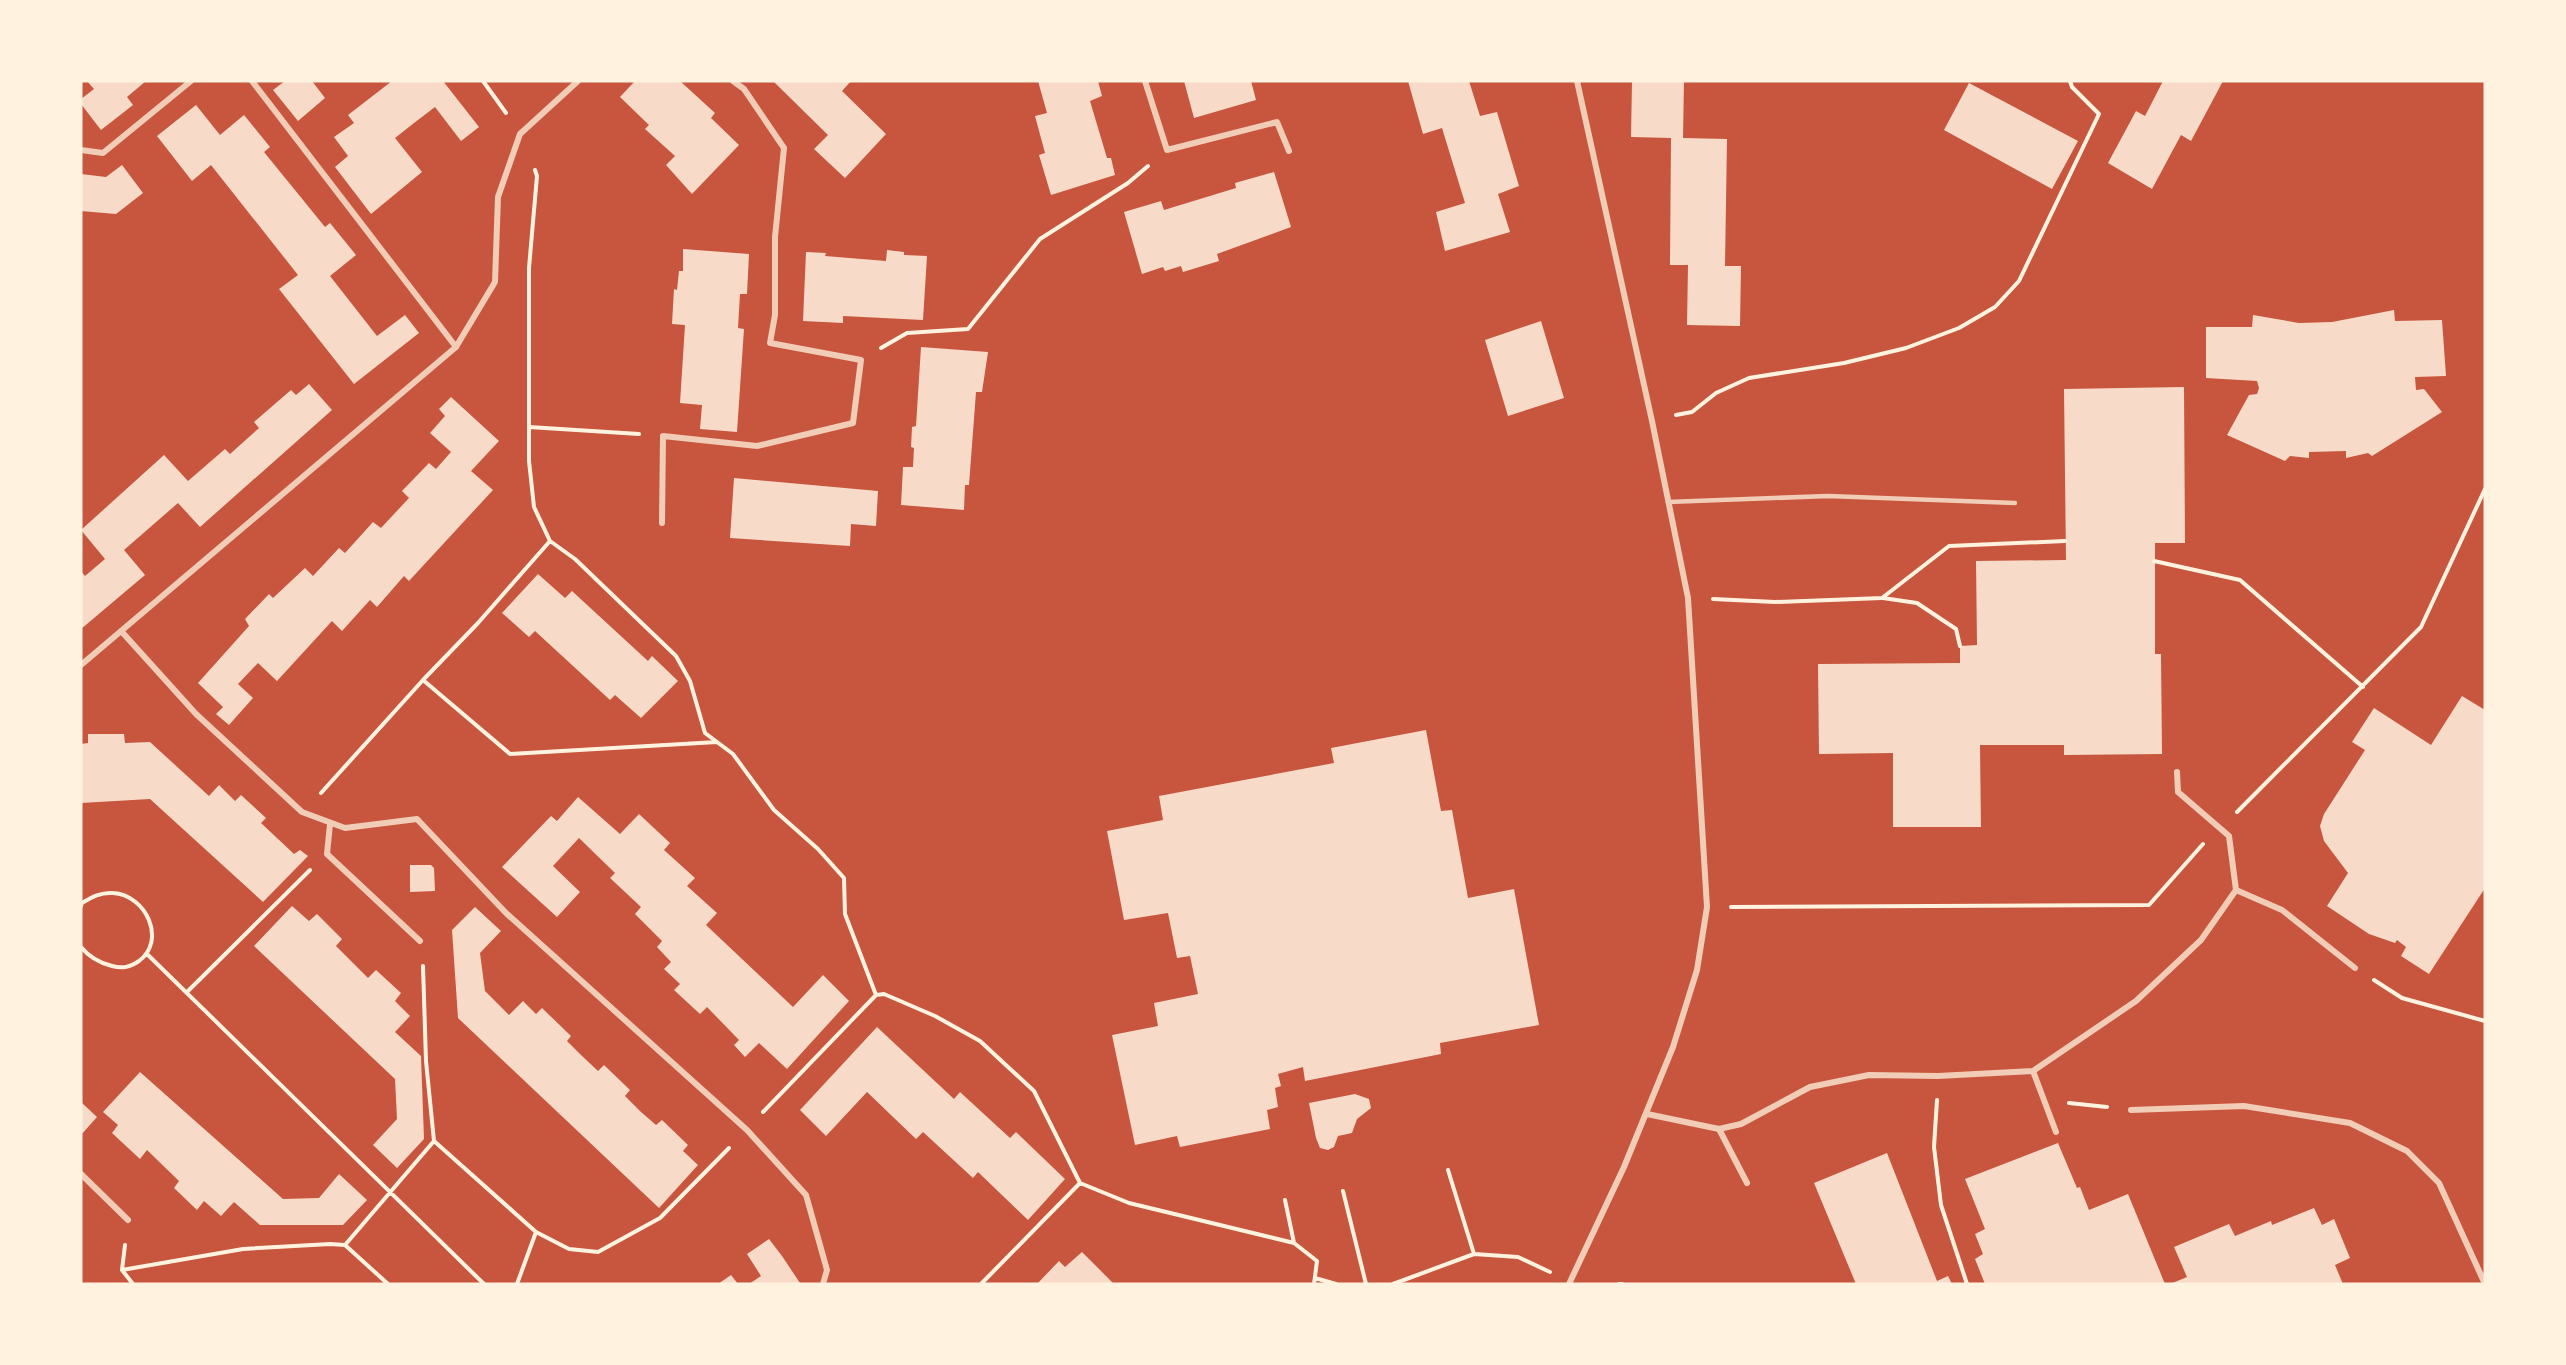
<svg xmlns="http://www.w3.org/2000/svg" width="2566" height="1365" font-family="'Asap Condensed',sans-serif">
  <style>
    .building { fill: #f7dbc8 }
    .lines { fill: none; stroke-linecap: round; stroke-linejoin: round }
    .path { stroke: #fff3e0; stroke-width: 4 }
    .service { stroke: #f1ccb7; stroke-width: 4.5 }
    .minor { stroke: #f1ccb7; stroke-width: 6 }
  </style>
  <rect width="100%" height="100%" fill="#c8553d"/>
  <path class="building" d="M87,81H146L127,97L133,105L101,130L81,104V99L94,89Z
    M285,81H312L325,98L298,121L273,90Z
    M392,81H443L479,127L461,141L435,107L414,123L395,138L422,172L371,214L335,167L348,156L334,137L354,123L348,115Z
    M635,81H680L715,113L711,118L739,145L692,194L666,165L675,156L645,129L649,125L620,97Z
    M773,81H851L842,91L886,134L845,178L814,149L828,135Z
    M1038,81H1098L1102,96L1090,101L1107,158H1111L1115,175L1051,195L1039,155L1045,153L1035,116L1047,113Z
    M1184,81H1251L1256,100L1194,118Z
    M1408,81H1469L1480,116L1497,112L1519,186L1498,194L1510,232L1445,251L1436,212L1465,203L1442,128L1423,134Z
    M1632,81H1684L1683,138L1727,139L1725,266H1741L1740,326L1687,325L1688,265H1670L1671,138L1631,137Z
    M2163,81H2223L2191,141L2181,135L2152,189L2108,163L2136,111L2145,116Z
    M1969,83L2078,141L2052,189L1944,130Z
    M196,105L220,135L244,115L270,147L264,152L325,227L330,223L356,255L330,276L377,336L405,315L419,333L354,384L279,289L298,275L211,165L192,181L157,136Z
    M122,165L143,193L116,214L81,211V174L106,177Z
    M1274,172L1291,227L1217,254L1219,261L1183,272L1181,266L1165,271L1163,267L1142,274L1124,212L1161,201L1164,210L1236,188L1235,183Z
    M683,249L749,254L747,294H740L738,328L744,329L737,432L700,429L702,405L680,403L685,325L672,324L674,289L677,290L679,271H683Z
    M887,250L904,252V255L927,256L923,320L843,316V323L803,321L806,252L826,253L825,256L886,261Z
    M2394,310L2395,321L2442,320L2446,376L2415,377L2416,390L2424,389L2442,412L2372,456L2368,453L2346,458V451L2309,452V458L2290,456L2285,461L2227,435L2249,395L2257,394L2259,388L2257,381L2206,378V327H2252L2253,315L2299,323L2332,322Z
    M1541,321L1564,398L1508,416L1485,340Z
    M921,347L988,352L982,392H976L969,485H965L964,510L901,505L903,467H913L914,448L911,447L912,427L916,426Z
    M309,384L332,410L200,527L178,503L124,550L145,575L81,629V571L85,576L105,559L81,530L164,455L188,481L225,449L230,454L259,428L254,422L291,390L296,395Z
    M2184,387L2185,543H2155V654H2161L2162,754L2064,755V745H1980L1981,827H1893V753L1819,754L1818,664L1960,663V646L1977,645L1976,561L2066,560L2064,389Z
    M451,397L499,441L471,471L493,490L409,581L404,576L377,607L370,600L342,631L332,621L277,681L258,663L238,684L253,698L229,725L216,714L223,707L198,683L249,626L245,619L269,594L273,598L305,568L313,576L339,548L345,553L373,522L381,528L409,498L402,491L429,463L436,469L451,452L430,433L445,416L439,409Z
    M734,478L878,491L876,526L851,524L850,546L730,538Z
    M538,574L565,598L572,591L648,661L652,656L678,681L641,718L615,695L610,700L535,631L529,637L502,613Z
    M2462,696L2485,710V888L2429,974L2401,956L2406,947L2397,940L2395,943L2369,934L2327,906L2348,873L2324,841L2320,826L2324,814L2365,750L2352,742L2374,708L2431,745Z
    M1426,730L1441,811L1452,810L1468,898L1514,889L1539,1025L1440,1043L1441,1054L1305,1081L1303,1067L1278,1074L1281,1086L1275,1088L1278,1107L1267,1110L1270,1129L1180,1147L1177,1136L1135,1145L1112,1035L1158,1026L1154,1003L1198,994L1190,956L1177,958L1168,913L1124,920L1107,831L1163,820L1159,796L1334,763L1331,748Z
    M88,734H124L125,743L150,742L209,796L219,785L235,801L241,795L266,818L261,823L294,854L300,850L308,856L263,902L150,799L81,803V744L88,743Z
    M578,797L620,834L639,814L670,843L664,850L695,878L687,886L717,913L706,925L793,1007L823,975L849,1001L787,1069L759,1043L745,1057L734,1045L739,1040L707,1007L700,1014L674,990L680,984L664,969L671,962L657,947L662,941L635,914L641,907L610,878L615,873L579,838L553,866L580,892L557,917L502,867L551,816L557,821Z
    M410,865H431L434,868L435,891L410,892Z
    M292,906L309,921L317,914L342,939L336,946L368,978L376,970L401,993L395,1001L410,1016L395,1032L421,1056L424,1139L397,1168L373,1145L397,1119L395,1079L254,946Z
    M475,907L501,931L480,953L485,991L509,1015L523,1001L536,1014L542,1008L571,1036L567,1041L581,1055L598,1071L604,1065L630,1090L625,1096L641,1112L656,1125L662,1120L688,1145L683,1151L698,1165L659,1208L458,1018L452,930Z
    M877,1027L954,1099L960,1092L1010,1138L1016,1132L1065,1179L1028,1220L978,1172L973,1178L923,1132L916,1139L867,1092L826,1136L800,1110Z
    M140,1072L283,1199L319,1198L339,1174L367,1200L343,1225H260L234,1202L221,1216L204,1201L197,1210L174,1188L179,1181L147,1150L140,1159L112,1133L118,1125L103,1112Z
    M1355,1094L1369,1099L1371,1108L1357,1119L1352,1133L1338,1136L1334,1147L1328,1150L1320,1148L1316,1138L1309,1103Z
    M81,1102L97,1117L81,1135Z
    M2058,1143L2077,1188L2080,1187L2089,1210L2128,1194L2165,1284H1985L1975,1259L1983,1254L1975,1234L1985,1229L1965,1179Z
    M1887,1153L1937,1281L1948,1276L1952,1284H1856L1814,1183Z
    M2314,1208L2322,1225L2334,1219L2350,1258L2335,1265L2343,1284H2170L2187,1277L2174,1247L2229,1224L2235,1236L2271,1221L2272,1225Z
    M769,1239L782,1256L800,1283L749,1284L761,1276L747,1254Z
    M1082,1252L1114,1284H1037L1059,1261L1065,1267Z
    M731,1275L738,1284H718Z"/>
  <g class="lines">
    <path class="path" d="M483,81L506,113
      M535,170L537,176L529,268V427L639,434
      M881,348L907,333L968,329L1040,239L1128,183L1148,166
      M1676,415L1692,412L1716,393L1749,378L1844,363L1906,348L1959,328L1995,307L2019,281L2099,114L2072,87L2070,81
      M529,427V461L534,507L550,541
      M2154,561L2240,580L2363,687
      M1883,598L1917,603L1956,629L1960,646
      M1713,599L1775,602L1882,598L1949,546L2065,541
      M717,742L510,754L423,680L478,623L550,541L575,559L676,656L690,681L705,733L733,754L774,810L818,849L844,878L845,914L876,995
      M321,793L423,680
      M2237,812L2421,627L2485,489
      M81,906L82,903C92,897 101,892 113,893C146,895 167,940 139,961C130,967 123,969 112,966C100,963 89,957 81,947
      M1731,907L2149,905L2203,844
      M147,954L484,1284
      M423,966L426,1061L434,1141
      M2374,980L2402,998L2485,1021
      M187,992L310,870
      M1937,1100L1934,1147L1941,1205L1967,1284
      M2069,1103L2107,1107
      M763,1112L876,995L884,994L935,1016L980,1041L1034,1091L1080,1183L1129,1203L1294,1243L1317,1261L1314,1284
      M1448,1170L1474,1254
      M1343,1191L1366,1284
      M1285,1200L1294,1243
      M125,1245L122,1270L243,1249L330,1244L345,1245L388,1284
      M345,1245L434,1141L536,1232L569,1249L598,1252L660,1218L729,1148
      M122,1270L133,1284
      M1315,1278L1336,1284
      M517,1284L536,1232
      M981,1284L1080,1183
      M1393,1284L1474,1254L1518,1257L1550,1272
      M1619,1284H1622"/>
    <path class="service" d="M1668,502L1828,496L2015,503"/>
    <path class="minor" d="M252,81L456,347
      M1145,81L1167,150L1277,122L1289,151
      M81,150L103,153L191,81
      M662,523L663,436L757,446L853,423L861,360L770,343L775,315V237L784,148L744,89L733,81
      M122,632L196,714L302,812L345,828L417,819L506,913L747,1130L806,1195L827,1270L823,1284
      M81,665L456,347L495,282L498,197L520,134L578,81
      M2177,772L2178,792L2229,836L2236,890L2282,910L2355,968
      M330,824L327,854L420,941
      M2033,1071L2056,1132
      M2131,1110L2244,1106L2350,1123L2407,1151L2439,1183L2485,1284
      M1647,1114L1719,1129L1741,1124L1810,1087L1869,1075L1938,1076L2033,1071L2136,1001L2201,940L2236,890
      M1719,1129L1747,1183
      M81,1174L128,1220
      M1569,1284L1624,1167L1673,1047L1697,970L1707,907L1688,598L1652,421L1577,81"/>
  </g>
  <rect width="2566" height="1365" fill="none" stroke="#fff3e0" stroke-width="165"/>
</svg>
